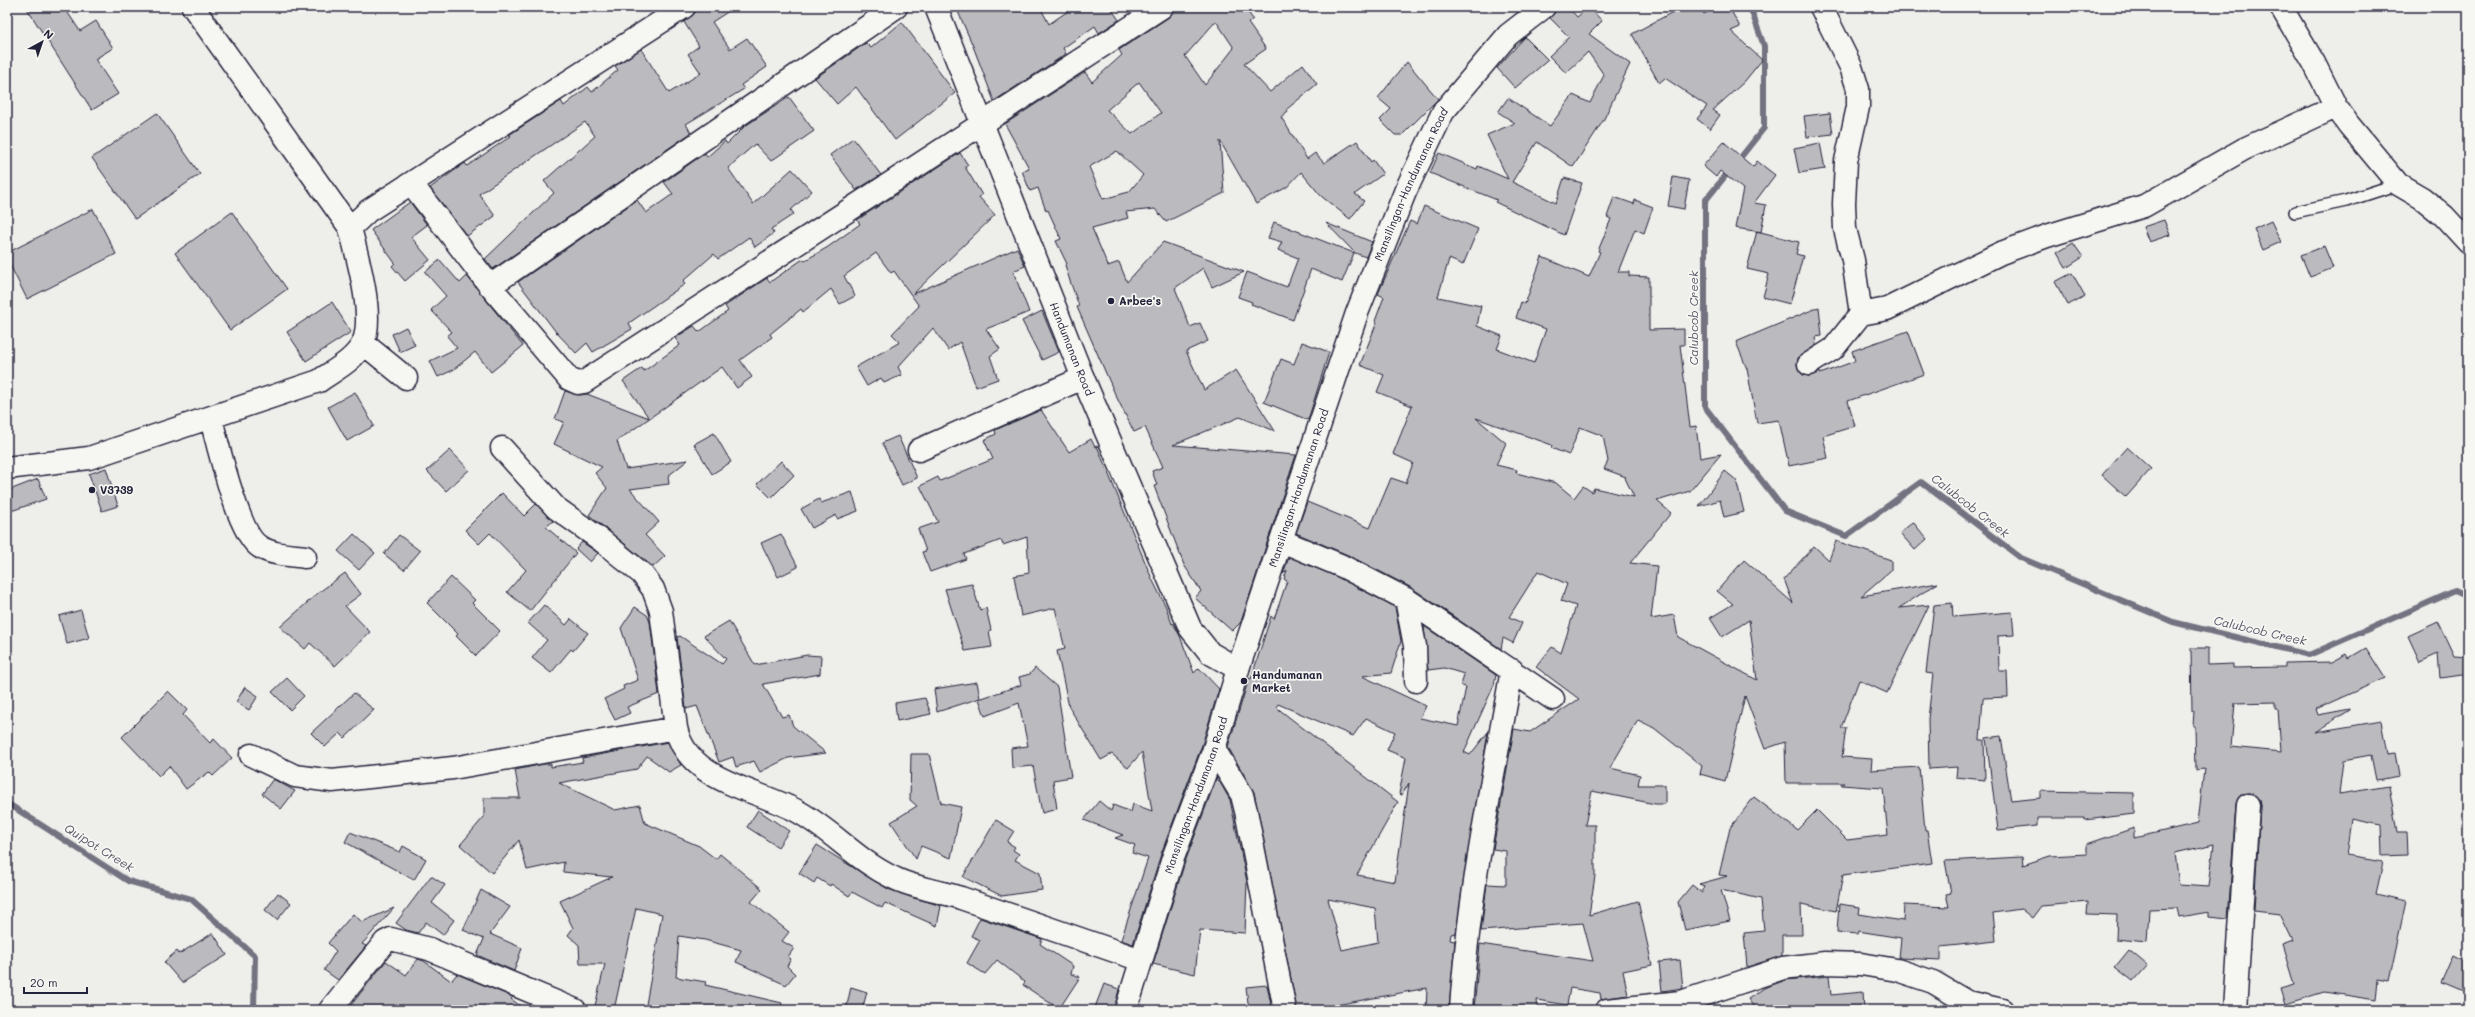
<svg xmlns="http://www.w3.org/2000/svg" width="2475" height="1017" font-family="Mali,sans-serif">
  <style>
    .lines { fill: none; stroke-linecap: round; stroke-linejoin: round }
    .stream { stroke: #727281; stroke-width: 6 }
    .building { fill: #bbbbbf; stroke: #22223b; fill-rule: evenodd }
    .service-casing { stroke: #22223b; stroke-width: 14 }
    .minor-casing { stroke: #22223b; stroke-width: 25 }
    .tertiary-casing { stroke: #22223b; stroke-width: 25 }
    .service { stroke: #f6f6f2; stroke-width: 11 }
    .minor { stroke: #f6f6f2; stroke-width: 22 }
    .tertiary { stroke: #f6f6f2; stroke-width: 22 }
    .poi-dot { fill: #22223b; stroke: #f6f6f2; stroke-width: 1.5 }
    .labels { text-anchor: middle; stroke-width: 3.5; stroke-linejoin: round; paint-order: stroke }
    .street-label { font-size: 11px; fill: #22223b; stroke: #f6f6f2 }
    .poi-label { font-size: 11px; font-weight: bold; fill: #22223b; stroke: #f6f6f2; text-anchor: start }
    .water-label { font-size: 12px; font-style: italic; fill: #575769; stroke: #f6f6f2 }
  </style>
  <rect width="100%" height="100%" fill="#eeeeeb"/>
  <filter id="ink" filterUnits="userSpaceOnUse"><feTurbulence type="fractalNoise" baseFrequency=".025" numOctaves="2"/><feDisplacementMap in="SourceGraphic" scale="8" xChannelSelector="R" yChannelSelector="G"/><feConvolveMatrix kernelMatrix="1 2 1 2 8 2 1 2 1" color-interpolation-filters="sRGB"/></filter>
  <g filter="url(#ink)">
    <g class="lines">
      <path class="stream" d="M1737,162L1764,128V46L1750,7
        M1730,170L1705,201V407L1785,511L1846,536L1921,482L2021,558L2173,622L2309,655L2455,591L2468,597
        M7,803L128,881L191,899L255,956L254,1010"/>
    </g>
    <path class="building" d="M26,7H64L80,31L96,21L113,48L95,59L118,94L92,110Z
      M701,7H735L712,22L730,49L747,38L767,67L741,85L744,89L686,124L691,133L493,269L485,259L554,193L544,181L595,136L585,122L479,194L495,216L467,236L430,188L465,163L467,166L511,136L509,135L561,101L564,106L588,87L592,92L618,70L615,66L641,49L669,93L701,73L688,54L699,46L684,22Z
      M956,7H1040L1049,24L1074,7H1110L1119,20L1099,33L1095,26L1063,48L1066,54L994,101L973,46Z
      M1176,7H1244L1253,19L1248,23L1266,49L1244,64L1270,92L1303,64L1317,84L1287,109L1288,111L1281,117L1307,159L1315,153L1324,163L1357,141L1371,162L1373,160L1383,174L1355,194L1364,201L1350,219L1321,196L1301,172L1287,187L1256,204L1220,141L1224,193L1166,222L1155,209L1126,212L1128,218L1092,228L1108,266L1119,262L1127,282L1163,242L1244,272L1212,287L1203,268L1175,288L1190,327L1200,323L1208,341L1186,351L1204,390L1236,370L1275,431L1240,417L1173,445L1296,455L1241,622L1232,631L1195,598L1201,591L1184,565L1154,486L1157,485L1152,471L1163,467L1145,427L1134,432L1115,394L1077,307L1079,306L1070,281L1065,265L1067,264L1056,241L1061,239L1048,210L1046,211L1038,188L1030,191L1022,171L1029,168L1005,124L1085,72L1092,82L1122,55L1119,50L1169,17ZM1216,21L1234,48L1205,85L1185,56ZM1139,82L1161,113L1132,134L1107,110ZM1117,151L1143,175L1129,192L1103,199L1089,167Z
      M1562,7H1568L1577,17L1589,7L1602,21L1589,34L1630,64L1603,121L1573,167L1537,142L1512,182L1556,203L1564,178L1582,183L1564,235L1495,202L1497,200L1430,173L1439,153L1477,169L1478,166L1508,179L1487,135L1515,123L1498,112L1508,98L1550,126L1573,95L1590,103L1604,75L1588,52L1566,73L1549,56L1569,37L1550,18L1556,9L1558,11Z
      M1682,7H1699L1704,14L1717,7H1729L1740,27L1731,31L1762,60L1744,82L1713,110L1720,115L1710,129L1697,119L1707,106L1665,78L1659,83L1632,34Z
      M902,22L955,93L895,140L856,87L837,104L815,78L866,43L871,48Z
      M1525,37L1548,60L1515,88L1497,68Z
      M1407,62L1438,99L1402,135H1395L1380,120L1391,109L1378,98Z
      M789,97L814,131L771,161L755,144L728,168L753,204L792,169L812,191L791,210L794,214L771,229L774,233L755,247L749,237L718,259L714,254L683,281L685,284L629,323L632,329L593,352L587,343L576,353L556,332L518,282L637,200L646,213L673,194L664,182L705,153L707,157L725,141L727,144L745,126Z
      M157,113L200,174L135,219L92,158Z
      M1830,113L1833,134L1807,137L1804,116Z
      M853,138L881,175L856,190L830,155Z
      M1724,142L1753,167L1757,161L1775,175L1754,203L1766,205L1761,232L1735,228L1743,189L1720,171L1716,177L1703,166Z
      M1820,143L1825,169L1799,173L1794,148Z
      M960,153L968,165L965,167L982,195L979,197L995,215L913,294L1017,248L1025,266L1013,271L1029,312L986,329L1000,349L990,356L998,379L976,387L960,342L948,350L933,328L898,367L902,375L884,383L881,378L867,386L856,367L900,342L892,334L919,306L894,271L891,273L876,253L844,276L855,296L840,304L831,289L803,312L801,309L770,334L772,337L740,360L752,377L737,388L722,367L617,441L626,469L688,460L668,476L669,484L630,489L659,522L645,535L665,556L653,567L589,515L607,488L595,473L602,467L554,444L564,422L555,419L565,391L580,395L587,394L649,418L623,381L642,368L644,371L680,345L675,338L694,326L699,332L728,311L725,306L767,278L770,282L803,259L804,261L828,247L860,224L857,220Z
      M1673,177L1689,180L1684,209L1668,206Z
      M1614,197L1634,204L1635,200L1653,207L1644,233L1635,229L1618,272H1629V276L1649,277V330L1684,329V345H1680L1690,427L1696,426L1700,458L1721,454L1690,491L1657,501L1671,513L1630,563L1657,566L1651,619L1674,615L1678,637L1757,680L1749,620L1722,637L1710,618L1733,604L1717,591L1744,560L1793,603L1784,579L1814,546L1829,560L1836,541L1891,560V570L1861,596L1938,583L1899,608L1929,605L1887,693L1859,680L1841,728H1846L1842,757L1872,759L1871,770L1919,767L1925,830H1927L1932,863L1843,875L1836,911L1801,904L1802,935H1782V956L1747,967L1744,933L1764,931L1761,899L1721,890L1730,921L1685,930L1678,902L1692,885L1702,893L1704,886L1699,884L1728,876L1719,875L1730,828L1754,797L1797,830L1817,810L1847,840L1888,835L1883,788L1841,785L1844,783H1786L1785,742L1765,749L1745,696L1725,781L1700,774L1702,766L1654,728L1638,720L1610,768L1640,775L1638,785H1665V804H1655L1592,791L1585,825H1595V876L1589,915L1638,901L1652,965L1623,971L1628,995L1601,999L1600,993L1570,988L1567,1005L1537,1000L1538,1010H1474L1480,944L1593,961L1583,923L1481,931L1487,884L1506,885V851L1493,849L1514,729L1530,732L1579,699L1536,667L1552,647L1561,653L1576,606L1561,601L1567,584L1538,571L1509,617L1522,623L1513,643L1503,638L1501,649L1412,588L1348,555L1296,533L1307,502L1370,528L1391,478L1406,483L1413,463L1393,454L1412,406L1377,392L1384,375L1360,365L1377,322L1375,321L1384,297L1378,294L1410,221L1417,224L1424,206L1478,229L1463,265L1449,259L1438,297L1481,306L1477,326L1502,336L1497,349L1534,363L1546,329L1516,318L1521,302L1525,304L1542,257L1589,277L1600,252L1598,251L1611,219L1607,217ZM1476,418L1552,445L1551,448L1569,455L1580,427L1603,436L1608,461L1604,469L1626,477L1625,478L1634,497L1594,488L1592,492L1583,486L1574,498L1556,483L1516,473L1517,470L1496,465L1506,443Z
      M410,202L427,225L411,237L430,260L405,281L392,266L395,263L371,230Z
      M93,209L116,254L27,299L7,259V253Z
      M232,212L287,289L230,330L175,253Z
      M2164,220L2170,235L2149,242L2143,227Z
      M2271,221L2281,242L2263,250L2254,229Z
      M1274,222L1354,253L1342,282L1311,269L1293,320L1251,304L1252,302L1238,297L1247,272L1287,287L1298,258L1278,250L1282,242L1268,238Z
      M1326,223L1372,242L1366,257L1355,253Z
      M1757,231L1799,242L1796,254L1803,256L1790,304L1763,297L1769,274L1747,269Z
      M2073,243L2083,257L2066,268L2057,253Z
      M2324,246L2333,268L2310,277L2301,255Z
      M440,260L460,283L467,276L523,346L491,372L475,352L453,370L438,377L430,361L457,348L447,336L452,332L431,310L446,296L425,272Z
      M2072,273L2085,296L2068,305L2055,282Z
      M332,302L351,332L306,361L287,332Z
      M1819,307L1822,336L1815,337L1816,345L1798,358L1797,365L1803,375L1810,376L1820,372V374L1855,361L1852,351L1908,331L1924,374L1848,401L1855,426L1823,436L1828,458L1789,466L1779,420L1757,423L1747,369L1736,342Z
      M1042,311L1059,352L1042,360L1022,321Z
      M406,327L415,345L400,352L392,334Z
      M1302,342L1329,352L1308,420L1264,402L1281,359L1294,364Z
      M355,392L374,426L347,441L328,407Z
      M1041,410L1069,452L1091,439L1095,447L1097,446L1152,579L1166,607L1172,624L1173,623L1180,636L1194,673L1199,668L1219,689L1202,745L1161,854L1133,944L1121,940L1148,858L1132,853L1135,845L1115,838L1123,835L1084,820L1099,801L1111,811L1113,805L1131,812L1133,804L1152,811L1142,752L1128,768L1112,754L1101,760L1069,707L1057,651L1065,649L1055,608L1021,616L1014,576L1029,573L1027,537L1003,545L1001,540L964,554L966,559L930,572L922,552L926,551L918,529L938,522L920,486L938,477L940,481L993,459L984,440L996,434L995,430Z
      M714,433L731,462L712,474L694,444Z
      M898,436L917,478L902,485L882,443Z
      M2127,447L2151,469L2126,497L2102,475Z
      M450,450L469,470L446,491L427,471Z
      M781,461L794,475L771,498L757,484Z
      M106,468L118,506L102,511L89,474Z
      M1725,471L1736,480L1744,512L1724,517L1720,500L1699,506Z
      M38,479L46,499L11,511L7,491Z
      M852,492L858,511L837,519L836,515L812,528L801,509L819,499L821,503Z
      M502,493L524,516L536,504L553,521L546,527L576,553L530,611L507,592L526,570L490,533L479,544L465,530Z
      M1913,522L1927,539L1915,550L1900,533Z
      M354,534L375,553L359,570L338,551Z
      M781,534L798,567L778,577L761,543Z
      M399,535L420,551L404,570L384,554Z
      M582,542L598,553L590,562L576,549Z
      M1289,557L1337,577L1395,607L1401,641L1391,673L1362,676L1426,706L1420,718L1458,726L1466,687L1461,686L1464,674L1444,668L1428,670L1424,626L1496,675L1494,685L1464,752L1470,755L1488,732L1456,933L1451,934L1450,940L1455,941L1449,1010H1426L1427,988L1336,1005L1338,1010H1297L1254,792L1228,747L1249,678L1251,679L1271,616L1274,619L1287,581L1284,579L1287,570L1283,574ZM1278,704L1353,736L1366,718L1395,732L1387,750L1406,758L1399,794L1402,795L1409,783L1395,882L1357,875L1398,802L1276,707ZM1328,899L1375,908L1378,942L1342,950Z
      M345,573L361,594L345,606L370,632L335,666L310,643L305,649L280,627L318,593Z
      M451,577L475,600L472,603L500,631L476,656L456,636L458,634L427,603Z
      M972,584L980,610L986,608L991,630L989,631L992,647L965,651L945,589Z
      M1952,603L1953,617L2012,612L2014,635L1998,636L1999,671H2007L2008,697L1983,698L1980,740H1984L1985,780L1956,777L1957,767L1929,769L1928,719L1933,674L1926,673L1934,605Z
      M544,605L566,625L571,619L588,633L573,651L571,649L551,673L532,658L547,640L528,623Z
      M635,607L647,615L650,622L659,694L627,707L630,713L615,720L604,699L624,689L623,686L638,680L621,628Z
      M81,610L89,638L67,644L59,616Z
      M729,621L755,665L807,655L821,656L820,674L763,684L782,717L789,715L793,726L826,753L788,758L760,772L754,761L736,767L733,757L719,762L697,706L686,709L677,637L680,636L722,664L726,659L704,636Z
      M2438,622L2454,656L2468,657V674L2440,678L2438,654L2420,662L2408,636Z
      M2191,648H2208V665L2233,664V668L2285,667V663L2332,662L2347,654L2349,658L2366,648L2385,678L2316,709L2318,715L2350,709V710L2315,732L2381,721L2387,754L2395,753L2399,776L2376,780L2371,755L2343,760L2339,794L2389,786L2397,832H2406L2407,855L2382,856L2381,825L2352,819L2347,856L2383,862L2376,894L2406,901L2389,981L2378,979L2376,1000L2324,992L2285,1004L2280,988L2294,984L2282,945L2293,941L2280,914L2254,911L2260,806L2259,799L2249,793L2242,794L2236,804L2228,919L2209,917V912L2179,917L2177,908L2149,909L2147,942L2116,939L2117,915L2087,914L2088,902L2041,906L2032,918L2021,909L1993,913L1996,941L1941,947V960L1899,958L1901,938L1858,931L1857,934L1837,932L1839,904L1860,907L1859,914L1903,921L1904,905L1949,907L1946,894L1951,893L1945,861L2022,857L2023,865L2050,856L2087,854V844L2134,828V838L2198,823L2204,769L2196,770L2195,726H2193L2194,711H2192ZM2275,702V709H2278L2281,752L2231,747L2235,703ZM2214,844L2209,887L2179,885L2175,853Z
      M1035,668L1057,687L1071,777L1053,780L1057,809L1042,813L1033,766L1012,768L1011,748L1028,746L1019,703L985,716L979,699L1021,685L1019,677L1030,674Z
      M287,678L304,696L290,710L272,692Z
      M977,682L980,698L937,712L934,689Z
      M245,687L258,696L249,710L236,702Z
      M168,691L187,710L183,715L210,743L214,739L232,758L213,776L209,772L186,789L169,766L159,776L122,737Z
      M354,693L374,710L345,738L340,733L325,747L311,733Z
      M925,698L931,714L897,721L895,703Z
      M2001,736L2011,801L2040,798V791L2134,793V814L2085,820V818H2037V826L1998,830L1986,738Z
      M668,742L681,765L669,772L647,756L637,769L559,783L615,810L640,805L645,823L699,846L716,859L720,854L762,889L751,902L789,932L782,941L794,948L788,957L791,959L787,966L795,974L786,985L736,962L741,950L705,940L679,936L676,977L706,982L705,985L782,1003L781,1010H645L662,914L636,908L614,1010H594L605,964H580L579,945L568,935L573,928L560,901L612,877L563,872L564,862L527,870L519,840L492,873L460,845L484,817V798H520L515,770L544,764H551V767L583,762L582,758Z
      M911,754H929L941,803L961,807L951,858L921,846L916,859L891,822L917,806L910,800Z
      M1217,777L1230,800L1247,882L1245,933L1200,930L1195,974L1153,964L1185,862Z
      M273,779L295,791L281,809L262,794Z
      M758,810L789,831L778,847L747,827Z
      M996,820L1014,831L1007,842L1015,847L1013,850L1019,854L1015,860L1040,873L1042,890L1002,896L963,877Z
      M350,832L400,852L403,846L426,859L414,880L345,842Z
      M817,845L888,889L941,906L937,926L885,903L882,908L852,892L849,896L831,884L830,886L817,878L814,883L799,873Z
      M431,876L445,885L432,903L454,920L443,935L426,922L418,933L406,930L396,923Z
      M481,890L510,907L490,934L522,948L514,971L477,955L484,939L463,930Z
      M278,893L291,903L277,920L265,910Z
      M394,908L362,944L366,946L338,980L324,970L336,951L328,943L353,914L362,922Z
      M980,918L1042,939L1040,944L1073,966L1071,974L1080,977L1059,1009L1023,985L1025,982L997,960L985,974L967,963L980,940L971,936Z
      M213,933L227,955L182,983L164,962L177,951L179,954Z
      M2129,950L2147,965L2133,981L2115,967Z
      M2454,955L2468,962V994L2442,983Z
      M418,959L424,961L451,981L457,974L513,997L511,999L526,1010H347L386,961L406,975Z
      M1680,960L1683,988L1662,991L1659,962Z
      M1829,976L1831,995L1863,992L1864,1010H1756L1748,999L1764,988L1786,980Z
      M1104,984L1119,989L1114,1010H1094Z
      M1267,985L1272,1010H1249L1246,987Z
      M851,987L867,992L862,1010H846Z"/>
    <g class="lines">
      <g class="service-casing">
        <path id="service" d="M2295,212L2346,201L2398,184"/>
      </g>
      <g class="minor-casing">
        <path id="minor" d="M193,7L350,228L368,211L684,7
          M1821,7L1851,67L1858,89V107L1846,161L1844,204L1845,229L1853,260L1861,314L1887,309L2001,253L2047,236L2144,206L2244,149L2336,107
          M2281,7L2314,63L2336,107L2349,125L2398,184L2422,198L2444,216L2468,242
          M411,183L490,286L569,379L578,383L584,382L1162,7
          M490,286L896,7
          M363,343L406,378
          M1809,364L1833,349L1861,314
          M211,419C218,444 238,535 260,547C273,555 290,555 305,557
          M919,450L1083,378
          M7,468L89,458L319,381C333,371 355,360 363,343C375,316 357,256 350,228
          M1282,541L1342,566L1406,599L1553,699
          M1406,599L1415,646L1416,681
          M676,728C687,781 756,789 797,811C832,830 857,861 894,878C914,888 939,891 961,898C1021,919 1081,939 1141,960
          M1214,749L1242,795L1246,811L1285,1010
          M251,755L295,776L332,781L453,768L676,728L661,611L653,589L642,574L601,540L556,508L502,448
          M330,1010L385,942L391,939L429,949L575,1010
          M1461,1010C1468,896 1492,783 1512,670
          M1607,1010L1681,1002L1783,968L1825,963L1861,964L1897,970L1933,982L1967,1002L2002,1010
          M2235,1010L2248,805"/>
      </g>
      <g class="tertiary-casing">
        <g id="tertiary">
          <path id="s1" d="M936,7L1083,378L1190,628L1210,653L1238,669"/>
          <path id="s2" d="M1126,1010L1173,858L1214,749L1238,669L1357,313L1405,192L1443,112L1508,35L1544,7"/>
        </g>
      </g>
      <use href="#service" class="service"/>
      <use href="#minor" class="minor"/>
      <use href="#tertiary" class="tertiary"/>
    </g>
  </g>
  <g class="poi-dot">
    <circle cx="1111" cy="301" r="4"/>
    <circle cx="92" cy="490" r="4"/>
    <circle cx="1244" cy="681" r="4"/>
  </g>
  <g class="labels">
    <g class="street-label">
      <text dy="4" stroke="none"><textPath href="#s2" startOffset="874">Mansilingan-Handumanan Road</textPath></text>
      <text dy="4" stroke="none"><textPath href="#s1" startOffset="368">Handumanan Road</textPath></text>
      <text dy="4" stroke="none"><textPath href="#s2" startOffset="550">Mansilingan-Handumanan Road</textPath></text>
      <text dy="4" stroke="none"><textPath href="#s2" startOffset="226">Mansilingan-Handumanan Road</textPath></text>
    </g>
    <g class="poi-label">
      <text x="1119" y="305">Arbee's</text>
      <text x="100" y="494">V3739</text>
      <text x="1252" y="679">Handumanan<tspan x="1252" dy="13">Market</tspan></text>
    </g>
    <g class="water-label">
      <text transform="translate(1694 318) rotate(-90)" y="4">Calubcob Creek</text>
      <text transform="translate(1970 506) rotate(38)" y="4">Calubcob Creek</text>
      <text transform="translate(2260 631) rotate(13)" y="4">Calubcob Creek</text>
      <text transform="translate(99 848) rotate(32)" y="4">Quipot Creek</text>
    </g>
  </g>
  <rect width="2475" height="1017" fill="none" stroke="#f6f6f2" stroke-width="24"/>
  <rect x="12" y="12" width="2451" height="993" fill="none" stroke="#22223b" stroke-width="1.5" filter="url(#ink)"/>
  <g transform="translate(42 42) rotate(40)" stroke="#f6f6f2" stroke-width="3" paint-order="stroke">
  <path d="M0-3L7 15L0 10L-7 15Z" fill="#22223b"/>
  <text y="-6" font-size="11" font-weight="bold" text-anchor="middle" fill="#22223b">N</text>
  </g>
  <path d="M24 987v6h63v-6" fill="none" stroke="#22223b" stroke-width="2"/>
  <text x="30" y="987" font-size="12" fill="#22223b" stroke="#f6f6f2" stroke-width="3" paint-order="stroke">20 m</text>
</svg>
